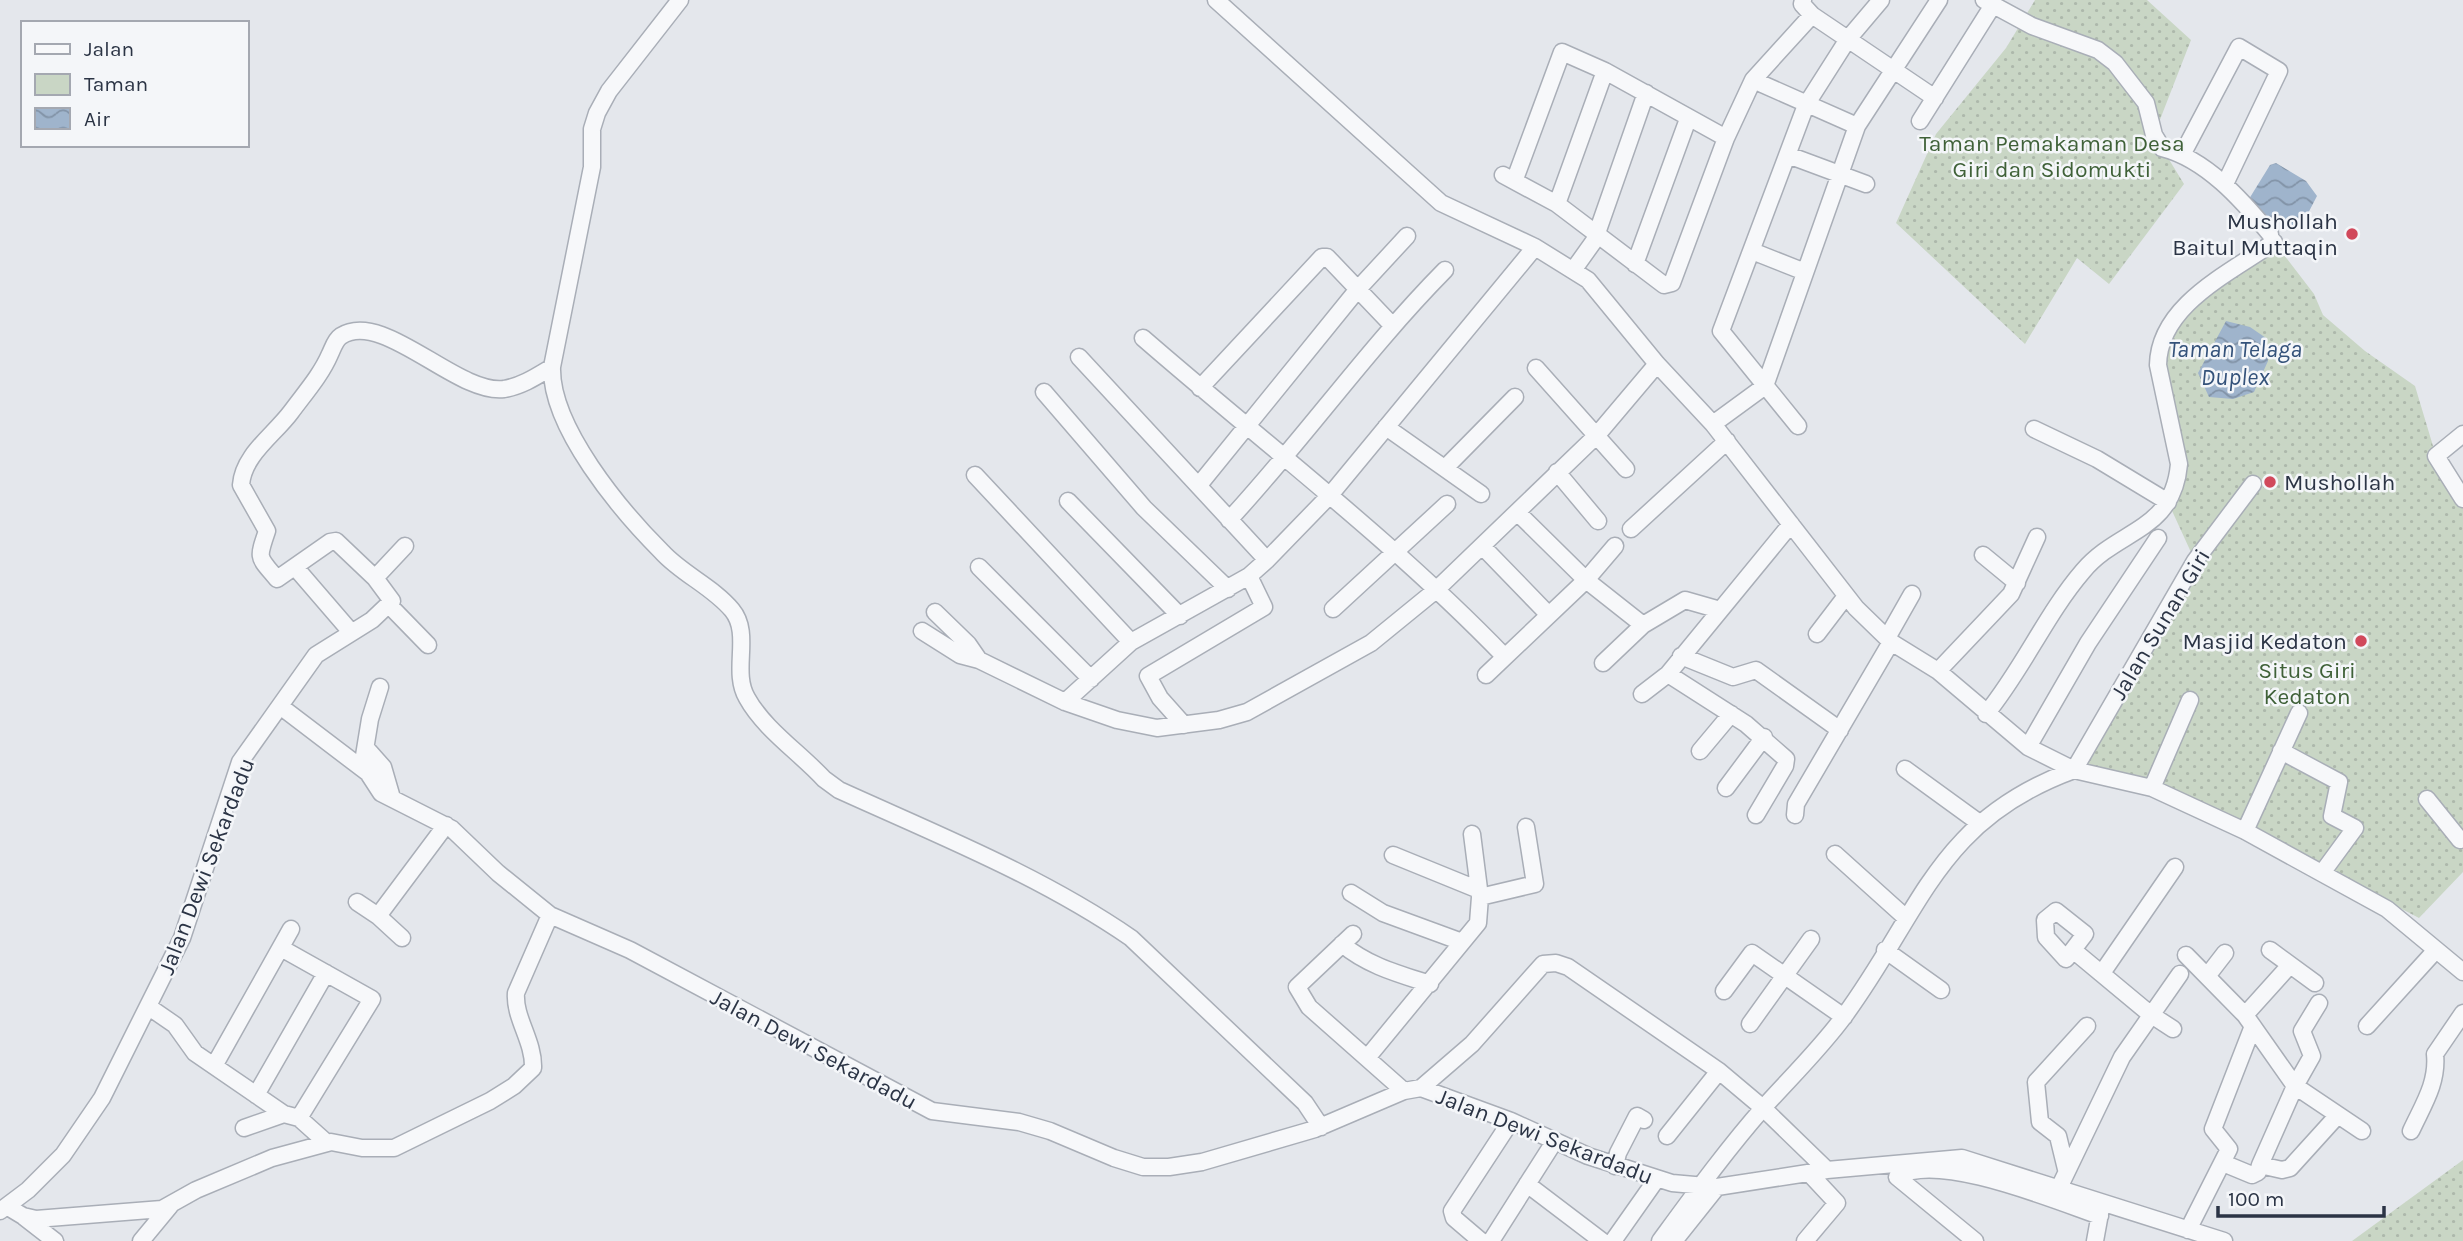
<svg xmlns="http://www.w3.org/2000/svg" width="2463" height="1241" font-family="Karla,sans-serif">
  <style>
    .green { fill: url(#green-dots) }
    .water { fill: url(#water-waves) }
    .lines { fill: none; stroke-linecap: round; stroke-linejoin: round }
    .minor-casing { stroke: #a9aeb7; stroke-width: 19 }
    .minor { stroke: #f7f8fa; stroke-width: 16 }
    .poi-dot { fill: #d1495b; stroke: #f4f6f9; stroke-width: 2.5 }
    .labels { text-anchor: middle; stroke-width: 5; stroke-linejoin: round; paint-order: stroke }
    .park-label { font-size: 23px; fill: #3f6138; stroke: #f4f6f9 }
    .poi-label { font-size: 23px; fill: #2b3445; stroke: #f4f6f9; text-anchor: end }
    .street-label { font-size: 23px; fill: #2b3445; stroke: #f4f6f9 }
    .water-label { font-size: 24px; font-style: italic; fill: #34527a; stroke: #f4f6f9 }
  </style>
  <defs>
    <pattern id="green-dots" width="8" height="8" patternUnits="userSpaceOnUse" patternTransform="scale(1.75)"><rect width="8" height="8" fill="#c9d6c5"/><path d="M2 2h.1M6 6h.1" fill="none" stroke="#adb8ab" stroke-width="1.8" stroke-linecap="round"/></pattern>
    <pattern id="water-waves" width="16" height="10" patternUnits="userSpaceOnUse" patternTransform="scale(1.75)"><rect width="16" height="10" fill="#9fb4cc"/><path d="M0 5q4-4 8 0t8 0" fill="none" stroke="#8293a7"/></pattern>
  </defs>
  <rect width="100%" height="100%" fill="#e4e7ec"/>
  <path class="green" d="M2035,0H2147L2191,40L2154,135L2184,184L2109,284L2077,258L2025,344L1896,223L1936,134L2006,48Z
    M2274,242L2314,294L2323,315L2365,351L2415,386L2436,456L2463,495V872L2419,918L2155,780L2083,763L2195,561L2168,502L2178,480L2158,365L2178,313Z
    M2463,1160V1241H2352Z"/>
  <path class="water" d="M2276,163L2306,181L2317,196L2304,221L2293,225L2260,216L2249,199L2270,165Z
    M2226,321L2250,327L2266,338L2268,361L2254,392L2233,399L2209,397L2198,373Z"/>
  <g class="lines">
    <g class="minor-casing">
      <path id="minor" d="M680,0L609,91L597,113L592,129V167L552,367C550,427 621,511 662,552C682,574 713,587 732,610C752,634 731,671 747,698C764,729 800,753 824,779L839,790C938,835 1041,876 1131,938L1305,1103L1321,1127
        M1216,0L1441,203L1535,247L1588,280L1657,364L1713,424L1856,608L1891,642L1938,671L2028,747L2074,770L2152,788L2245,831L2387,909L2463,972
        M1803,0L1802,4L1812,15L1935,98
        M1984,0L2032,26L2098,50L2115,63L2146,103L2154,135L2162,148C2206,159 2242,200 2270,234
        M1753,80L1857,126
        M1920,121L1993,5
        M2183,153L2239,47L2279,71L2225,184
        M1788,155L1866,184
        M1503,175L1557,204L1664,285L1672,283L1726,138L1753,80L1812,15
        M1515,179L1562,52L1605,71L1726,138
        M1557,204L1605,71
        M1597,233L1646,93
        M1752,251L1805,272
        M1635,264L1688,119
        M1574,269L1599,234
        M1143,338C1265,444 1393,541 1505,657
        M1079,357L1267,560
        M1536,368L1626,469
        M1200,388L1322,257H1327L1391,324
        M1044,392L1144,508L1228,589
        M1713,424L1765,386L1857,126L1939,0
        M1798,426L1721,331L1806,105L1848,39L1881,0
        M1386,427L1481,494
        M2034,429L2097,459L2168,502
        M2463,434L2436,456L2463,499
        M1445,468L1515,397
        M1557,472L1598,521
        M975,475L1131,642
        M1199,485L1358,289L1407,236
        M1068,501L1180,616
        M1518,513L1586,580L1643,625L1603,663
        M1229,520C1304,439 1367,349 1445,270
        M1631,529L1727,441
        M1482,546L1547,613
        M1983,555L2017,583
        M295,567L351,632
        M979,567L1091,679
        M375,578L405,546
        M389,605L428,645
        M1333,609L1447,504
        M935,612L968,644L979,660
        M1643,625L1685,600L1720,610
        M922,631L960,655L979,660L1065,702L1117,720L1157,728L1219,720L1247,712L1371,643L1436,590L1597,435L1657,364
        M1817,634L1846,596
        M1887,638L1912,594
        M1681,656L1733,677L1756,670L1840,730
        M1938,671L2011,594L2037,537
        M1486,675L1586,580L1615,546
        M1642,694L1668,674
        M1065,702L1131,642L1249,576L1267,560L1331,494L1535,247
        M280,706L368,773L381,793L452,829L498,873L550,915L630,950L932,1111L1019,1122L1050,1131L1114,1158L1143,1167H1169L1202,1162L1315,1129L1404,1091L1421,1088L1511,1121L1588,1156L1672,1183L1717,1187L1827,1170L1962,1158L2224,1241
        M1986,714C2023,669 2046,614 2083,571C2118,529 2173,532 2179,464L2158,365C2159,305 2230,273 2274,242
        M1184,725L1160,698L1148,676L1264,607L1249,576
        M2028,747L2088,643L2158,538
        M367,749L383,767L392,798
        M1700,751L1731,714
        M2281,751L2339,782L2332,816L2355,828L2322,873
        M362,768L370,719L380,687
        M1905,769L1978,822
        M2074,770L2195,561L2253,484
        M1726,788L1764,737
        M2152,788L2190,700
        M2427,799L2460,840
        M1756,815L1785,766L1786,759L1746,724L1668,674L1791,524
        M1795,815L1796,804L1891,642
        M2245,831L2299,713
        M1835,854L1905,917
        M1393,855L1479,890
        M1351,893L1383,913L1462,942
        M1480,897L1535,884L1526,827
        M357,902L378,916
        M2056,911L2085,934L2066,959L2046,937L2045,920Z
        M1353,934L1297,987L1309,1007L1404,1091
        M402,938L378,916L446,825
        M1342,944C1368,966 1399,974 1430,984
        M1885,950L1941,990
        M2073,950L2150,1014L2173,1029
        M2270,950L2315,983
        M2186,955L2245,1015L2295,1086L2362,1131
        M2102,973L2175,867
        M2208,975L2225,953
        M1724,991L1752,953L1844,1017
        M2319,1003L2302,1031L2312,1056L2295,1086L2260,1165L2282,1170L2290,1168L2338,1115
        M149,1007L175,1025L195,1053L284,1114L299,1118L372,999L281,948
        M2245,1015L2290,965
        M1750,1024L1811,939
        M2367,1026L2435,951
        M1367,1058L1478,923L1480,897L1472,834
        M214,1066L291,929
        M1421,1088L1472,1044L1543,964L1556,963L1568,967L1719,1071L1763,1108L1827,1170
        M256,1095L326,973
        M299,1118L327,1143
        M244,1128L284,1114
        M2411,1131C2423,1105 2438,1083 2435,1054L2463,1013
        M1667,1136L1719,1071
        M2223,1163L2252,1175L2258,1172L2260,1165
        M1615,1166L1618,1153L1637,1116L1644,1120
        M2066,1169L2058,1136L2040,1122L2036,1082L2087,1026
        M1527,1184L1602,1241
        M2059,1188L2122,1057L2180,974
        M8,1207L23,1216L36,1219L162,1209L196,1190L272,1158L331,1142L362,1148H394L490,1101L514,1086L533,1068C534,1041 514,1018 516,993L550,915
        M0,1211L28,1190L63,1155L102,1098L182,938L240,762L316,655L372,620L392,601L375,578L336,541L330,542L277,579C258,556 257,560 267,531L241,485C243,455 274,435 291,412C305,393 321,375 330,354C333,348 335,340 341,336C383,309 457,395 504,389C522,386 537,376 552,367
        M24,1217L55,1241
        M2188,1230L2229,1149L2213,1129L2253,1026
        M141,1241L170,1206
        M1481,1241L1454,1218L1452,1211L1511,1121
        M1491,1241L1554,1142
        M1613,1241L1656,1180
        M1660,1241C1693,1196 1727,1149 1764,1107C1791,1077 1821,1048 1845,1015C1922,910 1937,820 2074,770
        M1674,1241L1717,1187
        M1805,1241L1837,1203L1809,1173
        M1975,1241L1897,1177C1937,1151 2056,1201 2100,1216
        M2095,1241L2101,1208"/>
    </g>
    <use href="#minor" class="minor"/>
  </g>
  <g class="poi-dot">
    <circle cx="2352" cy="234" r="7"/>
    <circle cx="2270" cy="482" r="7"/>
    <circle cx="2361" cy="641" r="7"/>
  </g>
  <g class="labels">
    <g class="park-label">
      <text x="2052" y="151">Taman Pemakaman Desa<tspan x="2052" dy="26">Giri dan Sidomukti</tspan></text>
      <text x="2307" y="678">Situs Giri<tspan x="2307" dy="26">Kedaton</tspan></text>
    </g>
    <g class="poi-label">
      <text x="2338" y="229">Mushollah<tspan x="2338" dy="26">Baitul Muttaqin</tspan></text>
      <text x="2284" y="490" text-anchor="start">Mushollah</text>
      <text x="2347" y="649">Masjid Kedaton</text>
    </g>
    <g class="street-label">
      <text transform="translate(2160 624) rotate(-59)" y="8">Jalan Sunan Giri</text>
      <text transform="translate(206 866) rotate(-69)" y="8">Jalan Dewi Sekardadu</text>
      <text transform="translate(814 1049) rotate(28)" y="8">Jalan Dewi Sekardadu</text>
      <text transform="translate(1545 1136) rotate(21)" y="8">Jalan Dewi Sekardadu</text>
    </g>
    <g class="water-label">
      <text x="2235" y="357">Taman Telaga<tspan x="2235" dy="28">Duplex</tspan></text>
    </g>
  </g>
  <rect x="21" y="21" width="228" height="126" fill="#f4f6f9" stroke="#a4a8b1" stroke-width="2"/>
  <rect x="35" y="44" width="35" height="10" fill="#f7f8fa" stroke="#a4a8b1" stroke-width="2"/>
  <text x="84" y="56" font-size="21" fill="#2b3445">Jalan</text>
  <rect x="35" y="74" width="35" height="21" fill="#c9d6c5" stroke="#a4a8b1" stroke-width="2"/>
  <text x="84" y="91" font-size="21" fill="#2b3445">Taman</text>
  <rect x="35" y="108" width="35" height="21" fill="url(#water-waves)" stroke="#a4a8b1" stroke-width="2"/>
  <text x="84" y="126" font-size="21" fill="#2b3445">Air</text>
  <path d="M2218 1206v10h166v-10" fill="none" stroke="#2b3445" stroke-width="3.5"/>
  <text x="2228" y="1206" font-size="21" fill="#2b3445" stroke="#f4f6f9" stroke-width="5" paint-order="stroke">100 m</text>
</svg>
